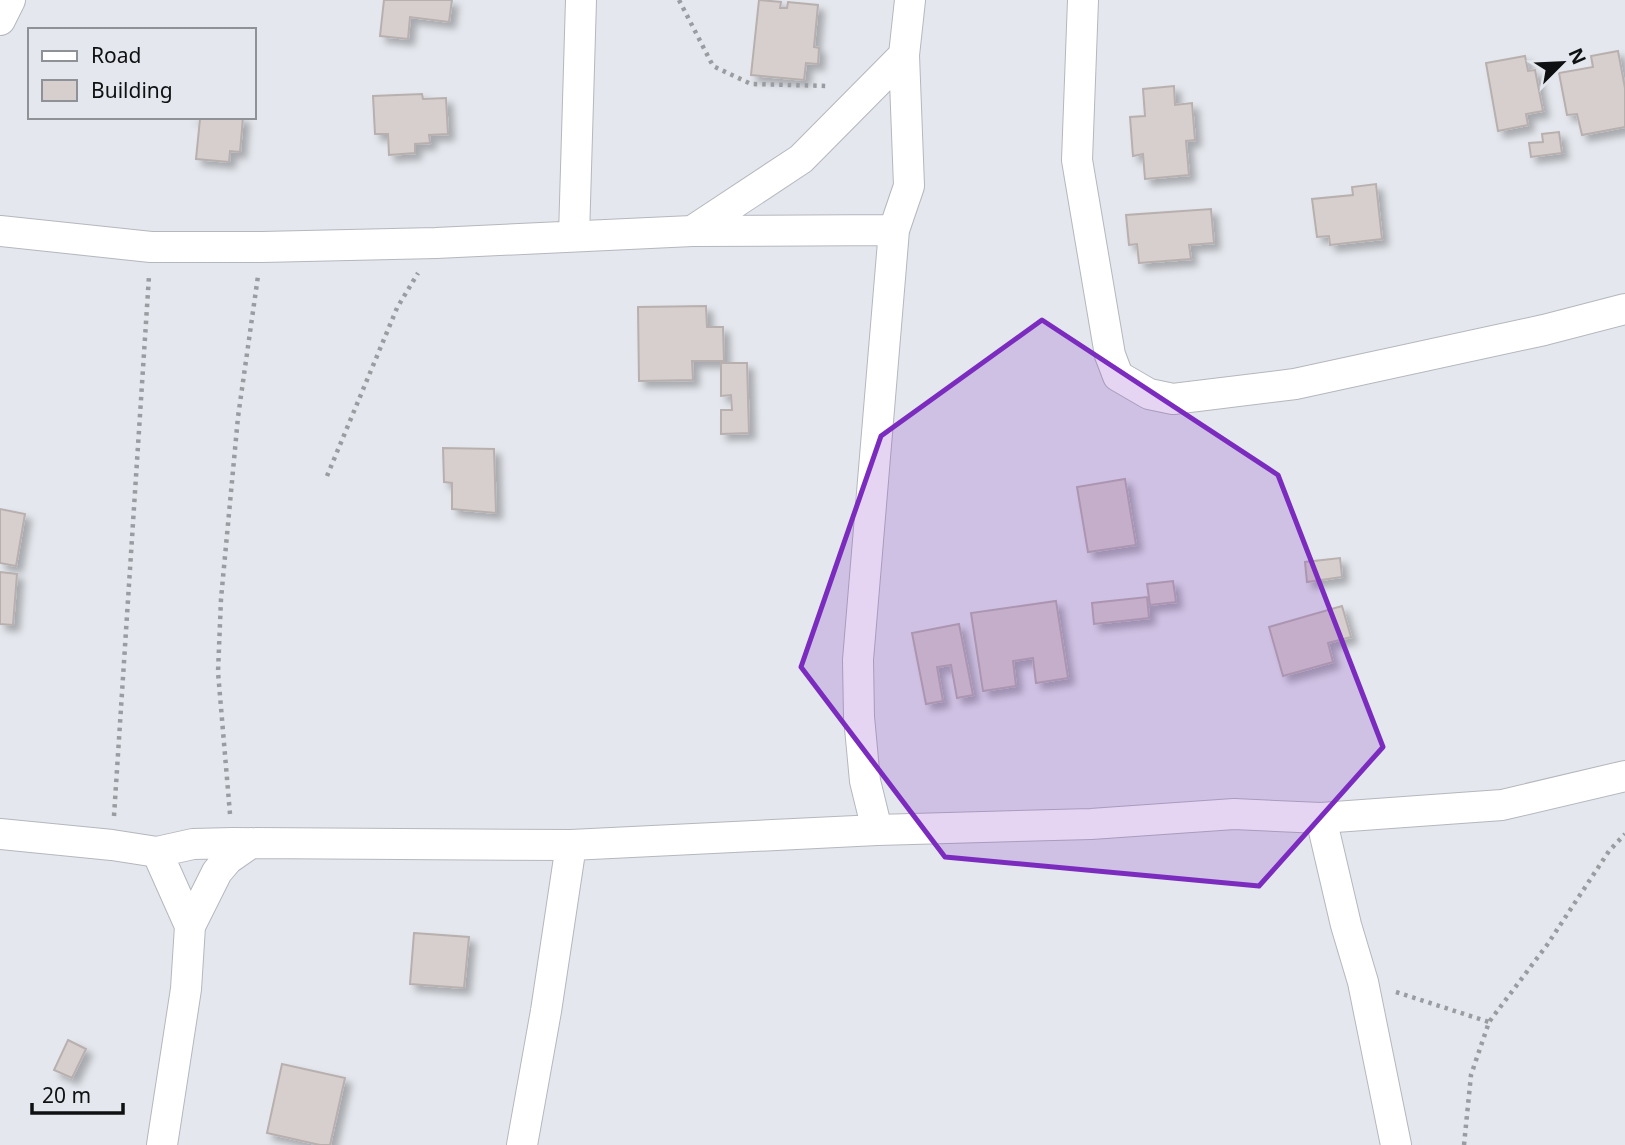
<svg xmlns="http://www.w3.org/2000/svg" width="1625" height="1145" font-family="'Noto Sans',sans-serif">
  <style>
    .building { fill: #d7cfcd; stroke: #b8b0af; stroke-width: 2; filter: url(#shadow) }
    .lines { fill: none; stroke-linecap: round; stroke-linejoin: round }
    .minor-casing { stroke: #b4b7bd; stroke-width: 32 }
    .path { stroke: #999ca0; stroke-width: 4.5; stroke-dasharray: 3.5 5; stroke-linecap: butt }
    .minor { stroke: #fff; stroke-width: 30 }
    .marked { fill: #7b2cbf; fill-opacity: 0.2; stroke: #7b2cbf; stroke-width: 5; stroke-linejoin: round }
  </style>
  <defs>
    <filter id="shadow"><feDropShadow dx="6" dy="6" stdDeviation="3.5" flood-color="#0004"/></filter>
  </defs>
  <rect width="100%" height="100%" fill="#e4e7ed"/>
  <path class="building" d="M384,0H452L449,22L410,17L408,39L380,36Z
    M759,0L781,2L780,8H787L788,2L818,5L814,47L819,48L818,64L806,63L804,80L751,75Z
    M1618,51L1625,88V127L1582,135L1577,114L1567,115L1559,73L1593,67L1591,56Z
    M1525,56L1528,71L1535,70L1543,111L1526,114L1528,125L1498,131L1486,63Z
    M1174,86L1175,105L1192,103L1195,140L1186,141L1189,175L1145,179L1143,154L1133,156L1130,117L1145,116L1143,89Z
    M422,94L423,99L446,98L448,134L429,135L430,143L415,144V153L389,155L388,134H375L373,96Z
    M243,117L240,152L230,151L229,162L196,159L200,119L190,117Z
    M1559,132L1562,153L1531,157L1529,143L1543,142L1542,134Z
    M1376,184L1382,239L1330,245L1329,236L1317,237L1312,199L1353,195L1352,187Z
    M1211,209L1214,243L1189,245L1191,259L1139,263L1137,244L1129,245L1126,215Z
    M706,306L707,327H723L724,361H692L693,380L639,381L638,307Z
    M721,363H747L749,433L721,434V410H732L731,395L721,396Z
    M443,448L494,449L496,513L452,509V483L444,482Z
    M1125,479L1136,545L1088,552L1077,487Z
    M0,509L25,514L16,566L0,563Z
    M1340,558L1342,577L1307,582L1305,562Z
    M0,572L17,574L13,625L0,624Z
    M1173,581L1176,602L1150,605L1147,584Z
    M1147,597L1149,618L1094,624L1092,603Z
    M1056,601L1068,678L1036,683L1033,658L1013,661L1016,686L983,691L971,613Z
    M1342,606L1351,637L1328,643L1333,662L1283,676L1269,627Z
    M959,624L973,695L957,698L951,665L937,667L943,701L926,704L912,633Z
    M414,933L469,937L464,988L410,984Z
    M68,1040L86,1049L72,1078L54,1070Z
    M282,1064L345,1078L330,1145H320L267,1133Z"/>
  <g class="lines">
    <g class="minor-casing">
      <path id="minor" d="M1083,0L1077,160L1110,355L1118,376L1149,394L1173,399L1295,384L1544,330L1625,309
        M0,20L10,0
        M0,231L151,247H262L436,243L692,231L894,230
        M692,231L801,159L904,55
        M574,236L581,0
        M1321,818L1346,925L1363,982L1396,1145
        M877,830L865,781L859,717L858,660L894,230L909,186L904,55L910,0
        M0,834L112,845L157,852L190,926L186,989L162,1145
        M157,852L193,844L233,843L571,845L877,830L1091,824L1234,814L1321,818L1502,805L1625,776
        M190,926L217,872L228,859L251,843
        M522,1145L546,1011L571,845"/>
    </g>
    <path class="path" d="M679,0L713,66L751,84L830,86
      M327,476L397,308L418,273
      M230,814L218,672L221,599L238,417L258,276
      M114,816L149,276
      M1396,992L1489,1022
      M1464,1145L1471,1075L1489,1022L1547,945L1609,851L1625,834"/>
    <use href="#minor" class="minor"/>
  </g>
  <path class="marked" d="M1042,320L1278,475L1383,747L1259,886L945,857L801,667L881,436Z"/>
  <rect x="28" y="28" width="228" height="91" fill="#e4e7ed" stroke="#8e9195" stroke-width="2"/>
  <rect x="42" y="51" width="35" height="10" fill="#ffffff" stroke="#8e9195" stroke-width="2"/>
  <text x="91" y="63" font-size="21" fill="#0e1011">Road</text>
  <rect x="42" y="80" width="35" height="21" fill="#d7cfcd" stroke="#8e9195" stroke-width="2"/>
  <text x="91" y="98" font-size="21" fill="#0e1011">Building</text>
  <g transform="translate(1562 63) rotate(66)" stroke="#e4e7ed" stroke-width="5" paint-order="stroke">
  <path d="M0-5L12 26L0 18L-12 26Z" fill="#0e1011"/>
  <text y="-10" font-size="19" font-weight="bold" text-anchor="middle" fill="#0e1011">N</text>
  </g>
  <path d="M32 1103v10h91v-10" fill="none" stroke="#0e1011" stroke-width="3.5"/>
  <text x="42" y="1103" font-size="21" fill="#0e1011" stroke="#e4e7ed" stroke-width="5" paint-order="stroke">20 m</text>
</svg>
